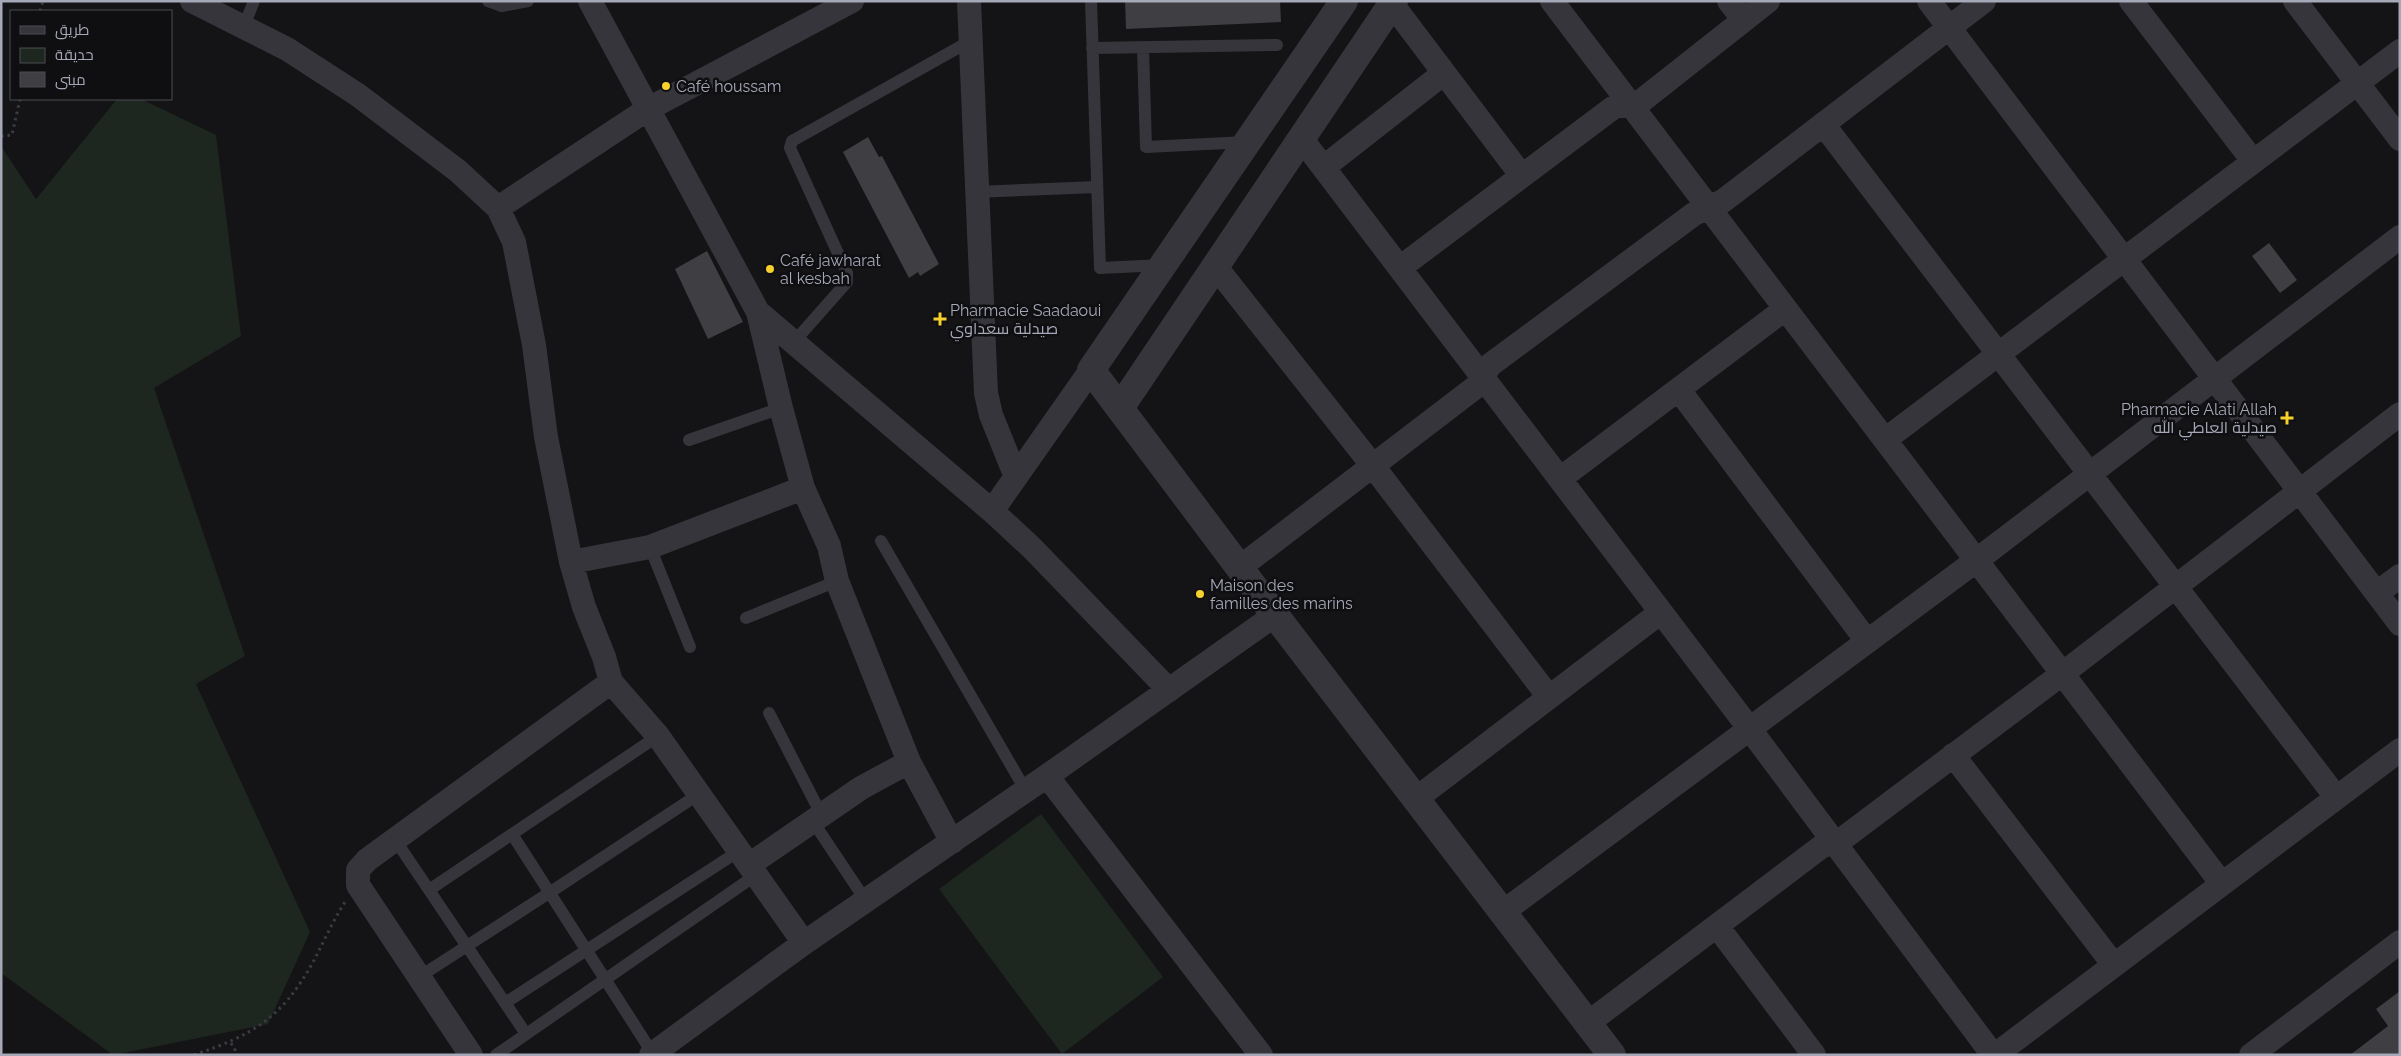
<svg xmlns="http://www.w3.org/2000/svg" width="2401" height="1056" font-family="Raleway,Cairo,sans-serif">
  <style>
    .green { fill: #1e2620 }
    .building { fill: #3e3e43 }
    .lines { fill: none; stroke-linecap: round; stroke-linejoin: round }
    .path { stroke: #3b3c42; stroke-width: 3; stroke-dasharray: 2.5 4; stroke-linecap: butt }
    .service { stroke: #35353b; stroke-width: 12 }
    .minor { stroke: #35353b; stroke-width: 24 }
    .tertiary { stroke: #35353b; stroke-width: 28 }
    .poi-dot { fill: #f6d02c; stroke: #0f0f11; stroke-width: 2 }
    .labels { text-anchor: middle; stroke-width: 5; stroke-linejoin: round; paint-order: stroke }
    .poi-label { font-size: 16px; fill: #a5a8b7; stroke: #0f0f11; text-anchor: start }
  </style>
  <rect width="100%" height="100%" fill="#141416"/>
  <path class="green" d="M117,99H141L216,135L241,336L154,388L245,656L196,684L310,932L268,1024L113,1055L1,973V146L36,199Z
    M1041,814L1163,977L1062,1054L939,889Z"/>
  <path class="building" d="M1125,1H1280L1281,22L1126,29Z
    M868,137L879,157L882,156L939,264L920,276L918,272L909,278L843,152Z
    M2269,243L2297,280L2280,293L2252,256Z
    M707,251L743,322L708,339L675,269Z
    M2400,991V1055H2350L2388,1026L2376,1009Z"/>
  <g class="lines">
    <path class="path" d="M40,11L43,1
      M1,136L12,135L20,99
      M231,1043L238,1055
      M194,1055C252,1035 281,1019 312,964C323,944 332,922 345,902"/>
    <path class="service" d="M488,1L502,6L528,1
      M1091,1L1100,268L1163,265
      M244,26L254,1
      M1092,48L1277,45
      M1143,48L1146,147L1247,142
      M976,192L1097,187
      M793,343L847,282V273L790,148L792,141L972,40
      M689,440L781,408
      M881,541L1026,791
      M650,547L690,647
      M746,618L837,581
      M769,713L821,814
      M812,820L866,901
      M512,834L653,1054
      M396,841L429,890L658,736
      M429,890L526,1034
      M419,977L549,893L699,794
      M505,1003L739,851
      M496,1055L756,875"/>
    <path class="minor" d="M192,1L287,49L358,95L458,171L498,208L514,242L534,345L546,437L571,562L584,607L604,657L611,682L658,736L804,943
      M590,1L758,312L992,511L1032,548L1169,690
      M969,1L986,393L991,415L1016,477
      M1552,1L2222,884
      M1729,1L1744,20
      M1929,1L2400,624
      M2131,1L2253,161
      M2295,1L2400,139
      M1392,4L1522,176
      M1823,124L2336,797
      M1301,138L1749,728L1993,1055
      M1324,167L1444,73
      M498,208L648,109L852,1
      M1215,266L1373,466L1549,697
      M1401,267L1614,107L1640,102L1768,1
      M758,312L781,408L803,488L829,546L837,581L909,762L952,842
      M1679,390L1867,641
      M1886,439L2400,51
      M1561,478L1785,309
      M992,511L1091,370
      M571,562L650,547L803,488
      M1239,568L1477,386L1490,365L1694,214L1723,201L1984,1
      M2377,593L2400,576
      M1953,755L2114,965
      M1047,776L1261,1055
      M1417,798L1661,612
      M749,865L861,788L909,762
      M1503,912L1977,560L2400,237
      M1717,926L1814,1055
      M1588,1023L1821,847L1845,837L2062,674L2400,414
      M471,1055L358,885V870L367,860L611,682
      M651,1055L804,943L1047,776L1275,615
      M1995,1055L2400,750
      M2251,1055L2400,942"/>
    <path class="tertiary" d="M1344,1L1091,370L1275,615L1612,1055
      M1120,408L1394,1"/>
  </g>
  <g class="poi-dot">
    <circle cx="666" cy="86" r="5"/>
    <circle cx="770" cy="269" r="5"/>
    <path d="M937.5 311.5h5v5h5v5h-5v5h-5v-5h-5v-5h5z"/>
    <path d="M2284.5 410.5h5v5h5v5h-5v5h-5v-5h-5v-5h5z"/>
    <circle cx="1200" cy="594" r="5"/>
  </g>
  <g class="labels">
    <g class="poi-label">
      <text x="676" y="92">Café houssam</text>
      <text x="780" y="266">Café jawharat<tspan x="780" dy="18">al kesbah</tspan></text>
      <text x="950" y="316">Pharmacie Saadaoui<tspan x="950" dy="18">صيدلية سعداوي</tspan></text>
      <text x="2277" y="415" text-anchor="end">Pharmacie Alati Allah<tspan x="2277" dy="18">صيدلية العاطي الله</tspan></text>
      <text x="1210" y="591">Maison des<tspan x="1210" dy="18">familles des marins</tspan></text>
    </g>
  </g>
  <rect width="2401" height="1056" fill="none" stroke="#a5a8b7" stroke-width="5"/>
  <rect x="10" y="10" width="162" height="90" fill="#0f0f11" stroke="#4b4c53"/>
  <rect x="20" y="26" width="25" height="8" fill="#35353b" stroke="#4b4c53"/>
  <text x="55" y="35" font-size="15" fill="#a5a8b7">طريق</text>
  <rect x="20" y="48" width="25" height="15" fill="#1e2620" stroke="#4b4c53"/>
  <text x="55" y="60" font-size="15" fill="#a5a8b7">حديقة</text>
  <rect x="20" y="72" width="25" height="15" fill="#3e3e43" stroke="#4b4c53"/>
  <text x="55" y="85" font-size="15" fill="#a5a8b7">مبنى</text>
</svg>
